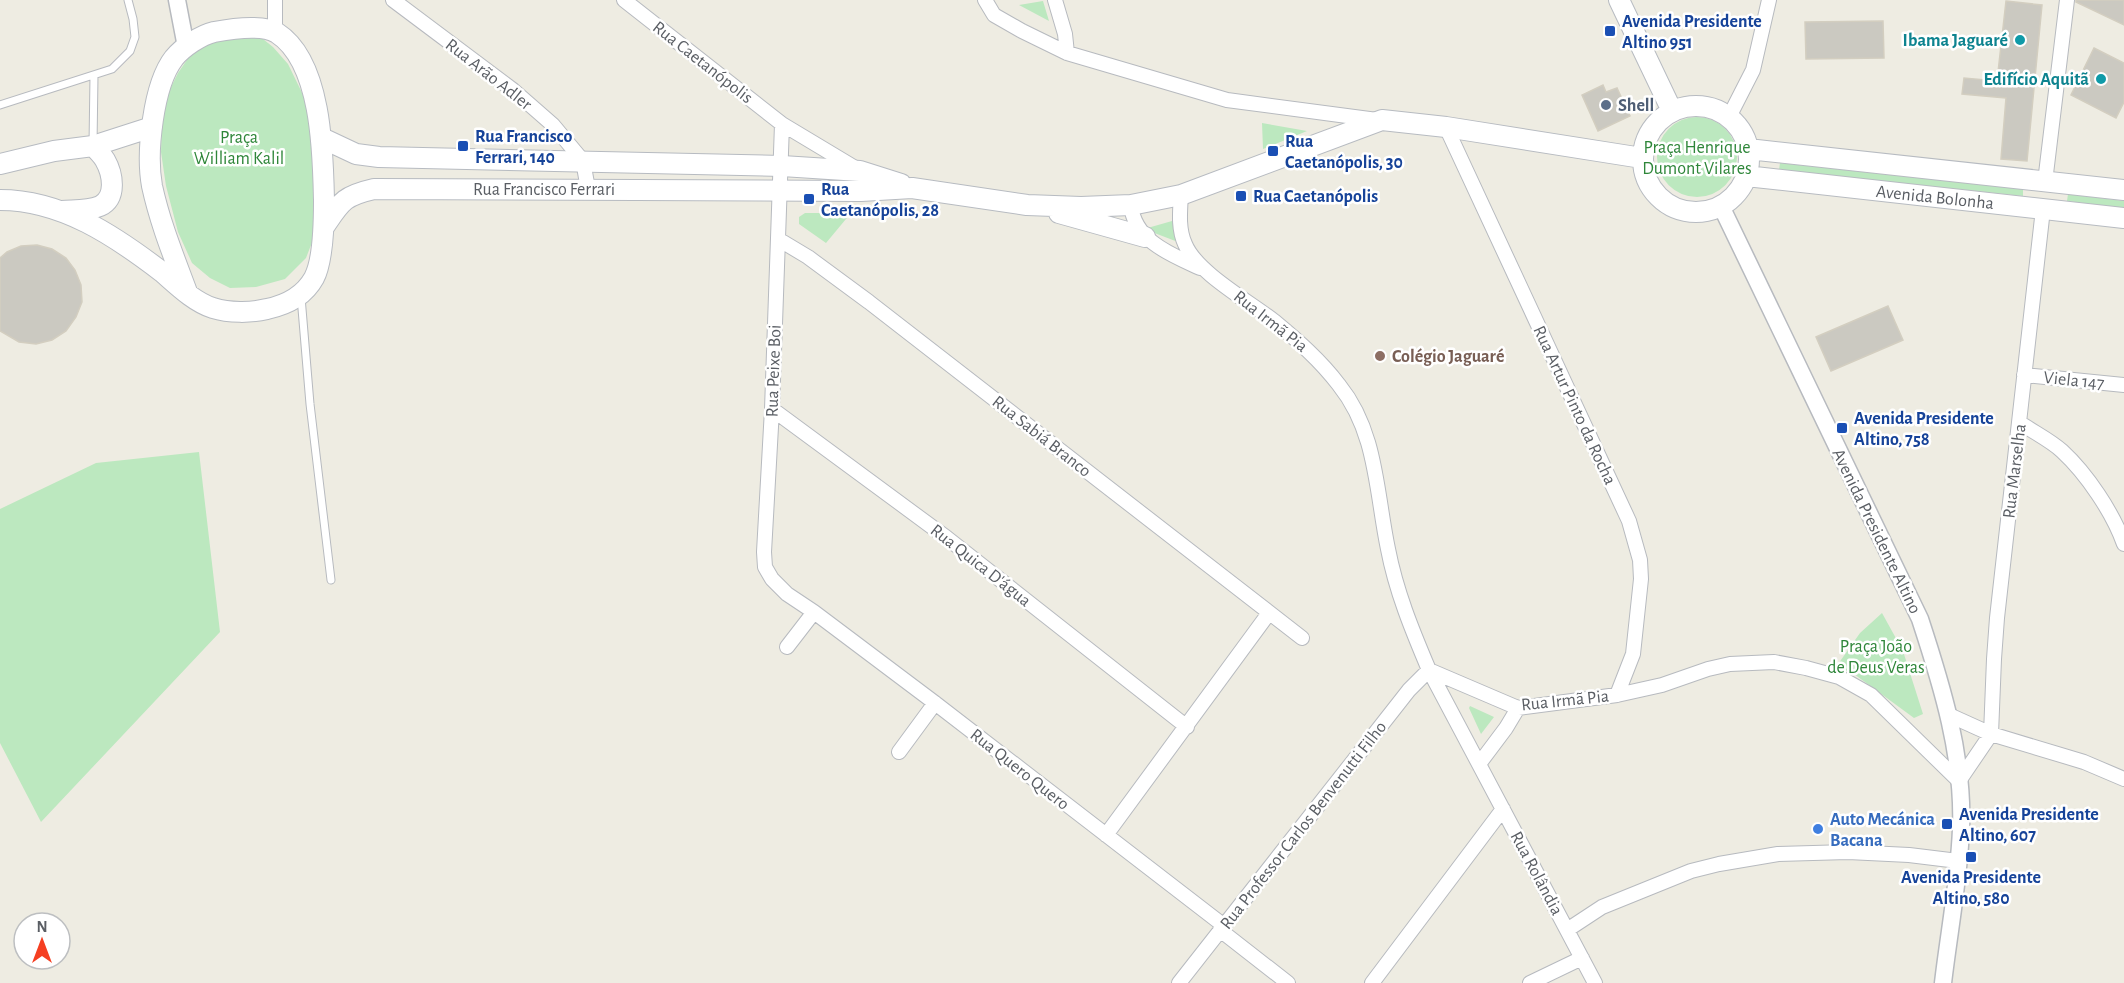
<svg xmlns="http://www.w3.org/2000/svg" width="2124" height="983" font-family="'Alegreya Sans',sans-serif">
  <style>
    .green { fill: #bce8bf }
    .building { fill: #cbc9c1; stroke: #d3cec0; stroke-width: 1.5 }
    .lines { fill: none; stroke-linecap: round; stroke-linejoin: round }
    .service-casing { stroke: #b7babf; stroke-width: 9 }
    .minor-casing { stroke: #b7babf; stroke-width: 16 }
    .tertiary-casing { stroke: #b7babf; stroke-width: 19 }
    .secondary-casing { stroke: #b7bbc1; stroke-width: 22 }
    .service { stroke: #fff; stroke-width: 7 }
    .minor { stroke: #fff; stroke-width: 14 }
    .tertiary { stroke: #fff; stroke-width: 16 }
    .secondary { stroke: #fff; stroke-width: 20 }
    .transit-dot { fill: #1a4fb4; stroke: #fff; stroke-width: 2 }
    .culture-dot { fill: #0f9aa8; stroke: #fff; stroke-width: 2 }
    .service-dot { fill: #5c6f8a; stroke: #fff; stroke-width: 2 }
    .education-dot { fill: #8d6e63; stroke: #fff; stroke-width: 2 }
    .shop-dot { fill: #3f7fe0; stroke: #fff; stroke-width: 2 }
    .labels { text-anchor: middle; stroke-width: 5; stroke-linejoin: round; paint-order: stroke }
    .transit-label { font-size: 18px; font-weight: bold; fill: #164399; stroke: #fff; text-anchor: start }
    .culture-label { font-size: 18px; font-weight: bold; fill: #0d838f; stroke: #fff; text-anchor: end }
    .street-label { font-size: 18px; fill: #5a5e64; stroke: #fff }
    .service-label { font-size: 18px; font-weight: bold; fill: #4e5e75; stroke: #fff; text-anchor: start }
    .park-label { font-size: 18px; fill: #2e8639; stroke: #fff }
    .education-label { font-size: 18px; font-weight: bold; fill: #785e54; stroke: #fff; text-anchor: start }
    .shop-label { font-size: 18px; font-weight: bold; fill: #366cbe; stroke: #fff; text-anchor: start }
  </style>
  <rect width="100%" height="100%" fill="#eeece2"/>
  <path class="green" d="M1043,1L1049,21L1019,5Z
    M258,35L273,47L288,64L309,107L318,227L306,258L285,279L256,287L230,288L210,278L192,263L178,232L166,186L161,152L162,120L167,95L178,73L195,48L207,39Z
    M1657 157a40 40 0 1 1 80 0a40 40 0 1 1-80 0Z
    M1262,123L1307,131L1263,149Z
    M1780,163L2023,189V196L1779,170Z
    M2068,194L2124,201V208L2067,201Z
    M805,213H851L826,243L799,224V217Z
    M1179,219L1178,242L1144,229Z
    M199,452L220,632L41,822L0,743V509L96,463Z
    M1882,613L1903,651L1923,714L1914,718L1854,674L1836,667L1860,633Z
    M1470,706L1494,717L1481,734L1469,708Z"/>
  <path class="building" d="M2076,0H2124V25L2076,2Z
    M2006,1L2042,5L2027,161L2001,159L2006,98L1962,94L1964,78L1997,81Z
    M1883,21L1884,58L1806,59L1805,22Z
    M2094,48L2124,63V102L2116,118L2071,95Z
    M1603,85L1606,92L1617,88L1630,116L1598,131L1582,95Z
    M37,245L52,249L66,258L75,270L81,285L82,302L76,317L66,331L52,340L36,344L19,342L0,331V258L7,252L21,246Z
    M1888,306L1903,340L1831,371L1816,337Z"/>
  <g class="lines">
    <g class="service-casing">
      <path id="service" d="M0,105L112,69L130,51L135,37L133,19L128,0
        M93,145L94,76
        M301,297L310,404L331,580"/>
    </g>
    <g class="minor-casing">
      <path id="minor" d="M275,0V32
        M393,0L513,90L553,125L583,161L588,189
        M624,0L782,124L857,169
        M985,0L994,15L1022,31L1067,53L1227,100L1377,120
        M1055,0L1065,34L1067,53
        M1729,117L1753,70L1769,0
        M782,124L772,409L764,552L765,567L772,579L787,594L814,612L935,703L1223,925
        M1446,127L1629,521L1640,560L1641,579L1633,654L1617,695
        M2045,182L2067,0
        M1181,195C1180,211 1178,229 1185,244C1196,272 1250,302 1274,321C1298,341 1320,360 1339,385C1377,432 1376,492 1388,549C1396,591 1412,630 1429,670L1518,708L1617,695L1662,685L1708,669L1730,664L1774,662L1806,668L1839,677L1871,695L1959,781L1991,734
        M1131,205C1134,241 1172,255 1200,268
        M778,239L808,257L869,302L1302,638
        M2024,375L2124,385
        M772,409L947,538L1187,727
        M2019,422C2033,432 2050,440 2062,451C2087,474 2113,513 2124,544
        M787,647L814,612
        M1949,715L1991,734L2084,762L2124,779
        M1991,734L1994,659L1997,618L2043,209
        M899,752L935,703
        M1479,764L1506,728L1518,708
        M1106,835L1269,613
        M1220,930L1288,983
        M1567,930L1602,907L1691,871L1719,864L1778,854L1848,852L1909,855L1958,861
        M1179,983L1409,690L1429,670L1595,983
        M1372,983L1503,809
        M1530,983L1582,958"/>
    </g>
    <g class="tertiary-casing">
      <path id="tertiary" d="M177,0L186,47
        M1721,206L1920,619C1942,686 1964,757 1961,829C1959,880 1949,932 1943,983"/>
    </g>
    <g class="secondary-casing">
      <path id="secondary" d="M1619,0L1672,111
        M1643 159a53 53 0 1 1 106 0a53 53 0 1 1-106 0Z
        M322,138L356,154L379,157L782,166L860,171L901,184
        M1748,149L2124,190
        M0,164L54,151L93,146L152,127
        M1746,176L2124,218
        M0,200C62,200 115,236 162,272C177,285 194,302 213,308C229,313 251,313 267,309C286,305 304,296 314,278C323,261 324,221 324,201C323,153 322,62 277,33C262,24 230,29 214,32C201,35 183,47 174,58C153,85 146,153 152,186C160,223 174,257 187,292
        M62,211C74,210 89,211 100,206C117,198 113,174 105,160C102,155 97,150 93,146
        M1059,213L1145,237
        M324,227C341,202 343,196 374,189L861,191L912,188L1027,205L1081,207L1131,205L1181,195L1382,120L1446,127L1642,158"/>
    </g>
    <use href="#service" class="service"/>
    <use href="#minor" class="minor"/>
    <use href="#tertiary" class="tertiary"/>
    <use href="#secondary" class="secondary"/>
  </g>
  <g class="transit-dot">
    <rect x="1604" y="25" width="12" height="12" rx="3"/>
    <rect x="457" y="140" width="12" height="12" rx="3"/>
    <rect x="1267" y="145" width="12" height="12" rx="3"/>
    <rect x="1235" y="190" width="12" height="12" rx="3"/>
    <rect x="803" y="193" width="12" height="12" rx="3"/>
    <rect x="1836" y="422" width="12" height="12" rx="3"/>
    <rect x="1941" y="818" width="12" height="12" rx="3"/>
    <rect x="1965" y="851" width="12" height="12" rx="3"/>
  </g>
  <g class="culture-dot">
    <circle cx="2020" cy="40" r="6"/>
    <circle cx="2101" cy="79" r="6"/>
  </g>
  <circle class="service-dot" cx="1606" cy="105" r="6"/>
  <circle class="education-dot" cx="1380" cy="356" r="6"/>
  <circle class="shop-dot" cx="1818" cy="829" r="6"/>
  <g class="labels">
    <g class="transit-label">
      <text x="1622" y="27">Avenida Presidente<tspan x="1622" dy="21">Altino 951</tspan></text>
      <text x="475" y="142">Rua Francisco<tspan x="475" dy="21">Ferrari, 140</tspan></text>
      <text x="1285" y="147">Rua<tspan x="1285" dy="21">Caetanópolis, 30</tspan></text>
      <text x="821" y="195">Rua<tspan x="821" dy="21">Caetanópolis, 28</tspan></text>
      <text x="1253" y="202">Rua Caetanópolis</text>
      <text x="1854" y="424">Avenida Presidente<tspan x="1854" dy="21">Altino, 758</tspan></text>
      <text x="1959" y="820">Avenida Presidente<tspan x="1959" dy="21">Altino, 607</tspan></text>
      <text x="1971" y="883" text-anchor="middle">Avenida Presidente<tspan x="1971" dy="21">Altino, 580</tspan></text>
    </g>
    <g class="culture-label">
      <text x="2008" y="46">Ibama Jaguaré</text>
      <text x="2089" y="85">Edifício Aquitã</text>
    </g>
    <g class="street-label">
      <text transform="translate(703 62) rotate(38)" y="6">Rua Caetanópolis</text>
      <text transform="translate(489 74) rotate(38)" y="6">Rua Arão Adler</text>
      <text x="544" y="195">Rua Francisco Ferrari</text>
      <text transform="translate(1935 197) rotate(6)" y="6">Avenida Bolonha</text>
      <text transform="translate(1271 321) rotate(38)" y="6">Rua Irmã Pia</text>
      <text transform="translate(773 371) rotate(-88)" y="6">Rua Peixe Boi</text>
      <text transform="translate(2074 380) rotate(6)" y="6">Viela 147</text>
      <text transform="translate(1575 405) rotate(65)" y="6">Rua Artur Pinto da Rocha</text>
      <text transform="translate(1042 436) rotate(38)" y="6">Rua Sabiá Branco</text>
      <text transform="translate(2014 471) rotate(-83)" y="6">Rua Marselha</text>
      <text transform="translate(1877 531) rotate(64)" y="6">Avenida Presidente Altino</text>
      <text transform="translate(981 565) rotate(38)" y="6">Rua Quica D'água</text>
      <text transform="translate(1565 700) rotate(-6)" y="6">Rua Irmã Pia</text>
      <text transform="translate(1020 769) rotate(38)" y="6">Rua Quero Quero</text>
      <text transform="translate(1303 825) rotate(-52)" y="6">Rua Professor Carlos Benvenutti Filho</text>
      <text transform="translate(1537 873) rotate(62)" y="6">Rua Rolândia</text>
    </g>
    <g class="service-label">
      <text x="1618" y="111">Shell</text>
    </g>
    <g class="park-label">
      <text x="239" y="143">Praça<tspan x="239" dy="21">William Kalil</tspan></text>
      <text x="1697" y="153">Praça Henrique<tspan x="1697" dy="21">Dumont Vilares</tspan></text>
      <text x="1876" y="652">Praça João<tspan x="1876" dy="21">de Deus Veras</tspan></text>
    </g>
    <g class="education-label">
      <text x="1392" y="362">Colégio Jaguaré</text>
    </g>
    <g class="shop-label">
      <text x="1830" y="825">Auto Mecánica<tspan x="1830" dy="21">Bacana</tspan></text>
    </g>
  </g>
  <g transform="translate(42 941)"><circle r="28" fill="#ffffff" stroke="#bdbfc1" stroke-width="1.5"/>
  <path d="M0-4.5L10 22L0 15L-10 22Z" fill="#f53f21"/>
  <text y="-9" font-size="16" font-weight="bold" text-anchor="middle" fill="#5a5e64">N</text>
  </g>
</svg>
